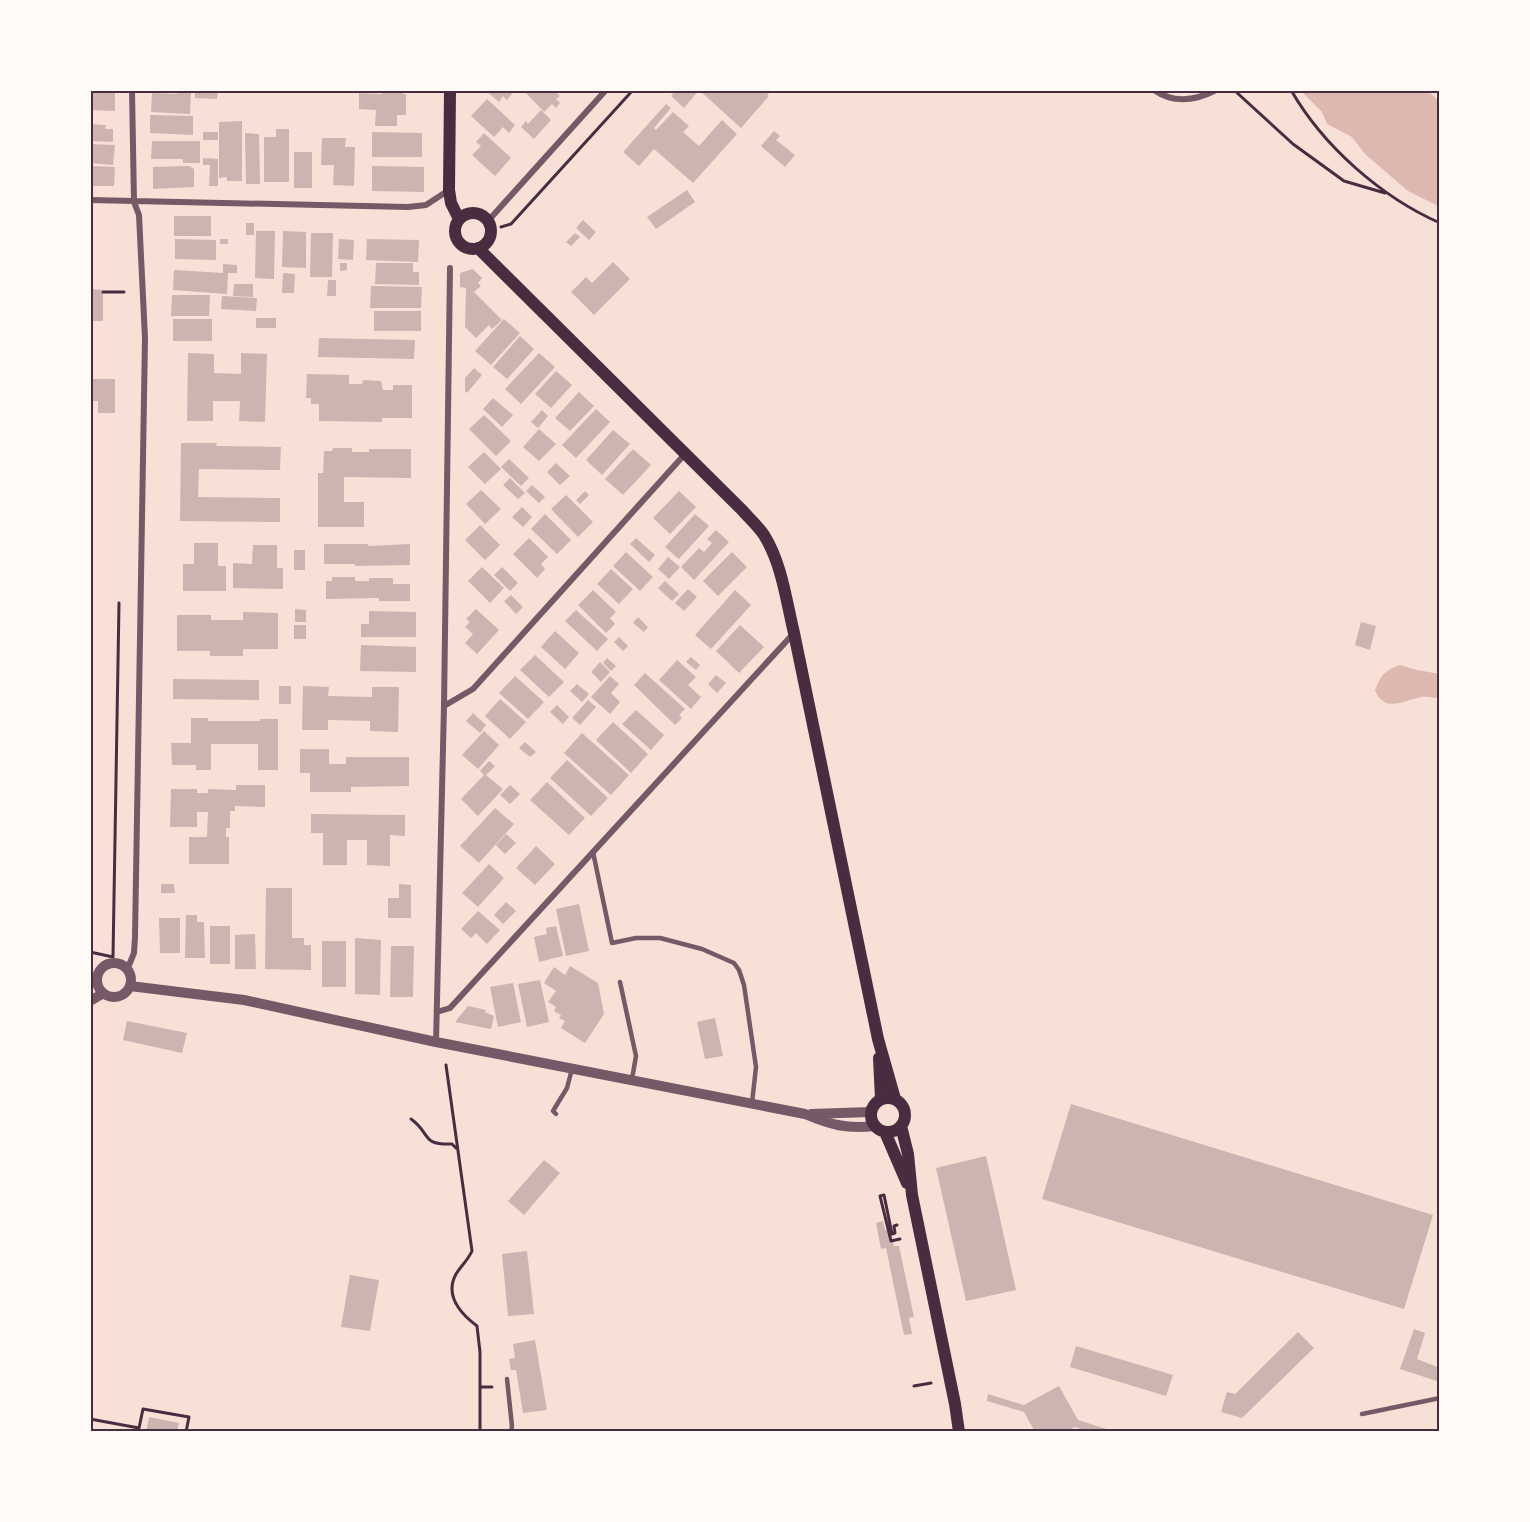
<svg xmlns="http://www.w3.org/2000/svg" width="1530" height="1522" font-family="Literata,serif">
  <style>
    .water { fill: #dcb8b0 }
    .building { fill: #ccb4b1 }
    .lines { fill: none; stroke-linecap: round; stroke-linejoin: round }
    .path { stroke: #4a2c40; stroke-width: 3 }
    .service { stroke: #755966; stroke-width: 4.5 }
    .minor { stroke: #755966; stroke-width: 6 }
    .tertiary { stroke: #755966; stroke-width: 10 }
    .secondary { stroke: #4a2c40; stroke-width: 12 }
    .neatline { fill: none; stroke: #4a2c40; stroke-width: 2 }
  </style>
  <rect width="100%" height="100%" fill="#f7e1d7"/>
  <path class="water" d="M1300,90H1427L1440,102V207L1408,191L1365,154L1352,137L1327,124L1322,112Z
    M1400,665L1417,670L1440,674V698C1434,698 1427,696 1421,697C1402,701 1386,713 1375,691C1380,676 1385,670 1400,665Z"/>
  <path class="building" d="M90,90H115V111L90,110Z
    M177,90H191L190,114L151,112L152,93L177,94Z
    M195,90H218L217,99L195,98Z
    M382,90H403V94H406V115H397V126H375L376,110L359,109V93L382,94Z
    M485,90H515L507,100L503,96L499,102Z
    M528,90H553L560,96L556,99L560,103L556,108L552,104L544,112L526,93Z
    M676,90H772L767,95L769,96L741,128L699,90L684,108L671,96Z
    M487,99L515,125L509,133L503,127L494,137L471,116Z
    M666,104L671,108L654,128L656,130L673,112L689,126L683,132L699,146L722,120L737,134L693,183L654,149L639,166L623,152Z
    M541,110L551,120L534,139L521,127L526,121L528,124Z
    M150,115L193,116V135L150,133Z
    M242,121V181H227V177L219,178V122Z
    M90,124L106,125L105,129H113V142L90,141Z
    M276,129H289V182H264V137H276Z
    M774,131L780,136L776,140L795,155L785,167L761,146Z
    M203,132H218V140H203Z
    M372,132L422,133V157H372Z
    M245,133L259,134L260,184H246Z
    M484,133L511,158L495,176L472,155L481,146L476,142Z
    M322,138H346L345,147H355L354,186L333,185L334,165H321Z
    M152,141H200V163H183V159H151Z
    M90,144L115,145L113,165L90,163Z
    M294,152H312V188H294Z
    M203,158L218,159V186H209L210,165H203Z
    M90,166L115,167L114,186H90Z
    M189,166L194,169V187L153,189V167Z
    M372,166L424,167V192L372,191Z
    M687,190L695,202L656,229L647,217Z
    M174,216H211V236H174Z
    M583,220L596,232L589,240L576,228Z
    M246,223H254V235H246Z
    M256,231H275L274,279L255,278Z
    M283,231L306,232V268L282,267Z
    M311,233H333L332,277H310Z
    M575,233L580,237L571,246L566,242Z
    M175,239L216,240V260L175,259Z
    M220,239H228V244H220Z
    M339,239L354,240L353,260L338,259Z
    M367,239L419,240L418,262L366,260Z
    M613,262L630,279L594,315L571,292L586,277L592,283Z
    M340,263H347V270L340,271Z
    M376,263H413V272H419V285L375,284Z
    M223,264L237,265V273H228L227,294L173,290L174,270L223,273Z
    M473,269L482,278L478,283L481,286L474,292L502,320L492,329L489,325L476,338L465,327L466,288L460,287V273Z
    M283,273L295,274L294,293H282Z
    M328,280H336V296H327Z
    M234,284H253V297L233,296Z
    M371,286L422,287L421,308H370Z
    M90,289L103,290V321H90Z
    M172,295H210L209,316H171Z
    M222,296L257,298L256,311L221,309Z
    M374,311H421V331H374Z
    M256,318H276V328H256Z
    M173,319H212V341H173Z
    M504,319L520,333L491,365L475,351Z
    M520,336L534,349L507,379L493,367Z
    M319,338L415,340L414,359L318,357Z
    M188,353L214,354V373L241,374V353L267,354L265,422L239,421L240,401H213V421H187Z
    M539,353L555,367L521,404L505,389Z
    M474,368L482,375L467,393L465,391V378Z
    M556,371L572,385L551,408L535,394Z
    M307,374L349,375V384H362L363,380L381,381L383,390H393V385H412V418H382V422L319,421V404H311V398H306Z
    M91,379H115V413H98V401H90Z
    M579,392L594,406L570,431L555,418Z
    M493,398L513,415L502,427L483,409Z
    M596,409L610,422L576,458L562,445Z
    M542,410L548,416L538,428L531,422Z
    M484,415L511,441L496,456L469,429Z
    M539,429L556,444L539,461L523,447Z
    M613,430L630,444L602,475L586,460Z
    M181,443H217L216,446L281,447L280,470L199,469L198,497L280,498V522L180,521Z
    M333,448H352V452H369V449H411V478L344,477V502H364V527H318V473H323L324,451H332Z
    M633,449L651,465L623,495L605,479Z
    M484,452L501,469L485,484L468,467Z
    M509,459L529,478L521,486L501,467Z
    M556,463L570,476L560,485L547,472Z
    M510,478L525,493L518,499L503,485Z
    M532,485L545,497L539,503L526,491Z
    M481,490L501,509L485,524L466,504Z
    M585,491L589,495L580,504L576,500Z
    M679,491L696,507L670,534L653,518Z
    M566,495L593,522L578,537L551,509Z
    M522,507L532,517L523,527L512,517Z
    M545,514L571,540L557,554L531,529Z
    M695,514L709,526L679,559L665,547Z
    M480,525L500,545L485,560L465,540Z
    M716,530L729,542L694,580L681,567L699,548L704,552L712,543L707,539Z
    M529,538L548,557L541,564L545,569L537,578L513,554Z
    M636,538L655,555L649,562L630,544Z
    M194,543H218V566H226V591H183V564H194Z
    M324,544H368V546L410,544V565L355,566V564H324Z
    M253,545H277V568H283V589L233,588V563L252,564Z
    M294,550H305V570H294Z
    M626,552L653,577L640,591L613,566Z
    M732,552L747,567L718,596L703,581Z
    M668,557L680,567L669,579L658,569Z
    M482,567L504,588L490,603L468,581Z
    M502,567L518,583L510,591L494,575Z
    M611,569L633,589L619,604L597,584Z
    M332,577H355V581H369V578H393V584H410V601H379V598L326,599V581H332Z
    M665,581L679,594L672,601L658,588Z
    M688,589L697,597L684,611L675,603Z
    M593,590L616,612L610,618L615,624L606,633L578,605Z
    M735,590L751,605L711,649L695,635Z
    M511,595L523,607L516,614L504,601Z
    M295,609L306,610V622H295Z
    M476,609L499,630L477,654L465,643L473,634L465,627L470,622L466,619Z
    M576,610L608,639L597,651L565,621Z
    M369,611L416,612V637H361V624H369Z
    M243,612L278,613V649H243V656H210V651H177V615H211V620H243Z
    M638,617L648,627L644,632L633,623Z
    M1361,622L1376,626L1370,650L1355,645Z
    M294,625H306V639H294Z
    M740,625L764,647L739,673L716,651Z
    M555,631L579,653L565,669L541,647Z
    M619,637L628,646L623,651L614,642Z
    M361,645L416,647V672L360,671Z
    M535,655L564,682L549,697L520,670Z
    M691,657L700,665L696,670L686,662Z
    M607,658L616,666L611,671L603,663Z
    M677,660L696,677L688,685L701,697L691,709L659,680Z
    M600,662L610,672L601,682L591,672Z
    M645,673L685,709L679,715L682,718L675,725L634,685Z
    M716,675L726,683L717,693L708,684Z
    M515,676L544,702L528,719L499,693Z
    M610,676L619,684L611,693L620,702L610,714L591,697Z
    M173,679L259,680V700L173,699Z
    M577,684L589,694L582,702L570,691Z
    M279,686H291V704H279Z
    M303,686L329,687L328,696L372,697V687H399L398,732L370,731V721L328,720V730H302Z
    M500,699L526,722L510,739L485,716Z
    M588,700L596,707L580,725L572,718Z
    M557,705L569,717L563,724L550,712Z
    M636,710L664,735L651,750L622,724Z
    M473,713L486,725L480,733L466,721Z
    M191,718H208V721H260V719H278V770H258V744H211V770H196V765H172L171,743H191Z
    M613,722L648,754L631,773L596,740Z
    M484,731L499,745L478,769L462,755Z
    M582,733L629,775L611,795L564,753Z
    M525,742L536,752L530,757L519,748Z
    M300,749H329V764H346V757H409V786L351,787V792H310V773H300Z
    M567,760L608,798L591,816L550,778Z
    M489,761L495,766L486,775L503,789L478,816L461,799L484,775L480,771Z
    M547,782L585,818L569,835L530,800Z
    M236,785H265V807L235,806V811H230V828H226V837H229V864H189V837H207L208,812H197V827H170L171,789H197V793H208V789L236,790Z
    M510,785L520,794L510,804L500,795Z
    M495,808L514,824L479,863L460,846Z
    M311,814L405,815V836L390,835V866L367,865V840H347V865H323V833H311Z
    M506,834L516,843L505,854L496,845Z
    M536,846L555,864L535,885L516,868Z
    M489,864L504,878L478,907L462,893Z
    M161,884H174L175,893H161Z
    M399,884L411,885V918H388V898H399Z
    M266,888H292V938H304V945H311V970L265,969Z
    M506,902L516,911L503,924L494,915Z
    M579,904L589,951L566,956L556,909Z
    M478,911L500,930L487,944L476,933L471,938L461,929Z
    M186,915H197V922H204L205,958H185Z
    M159,918H180V953H160Z
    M210,926H230V964H210Z
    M556,926L563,956L539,962L534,937L547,934L546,928Z
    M255,934L256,969H235V935Z
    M355,938L381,940L380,995L355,994Z
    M322,941H346V987H322Z
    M391,946H414L413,997H390Z
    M570,966L598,983L604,1014L585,1043L561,1028L565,1021L559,1018L561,1015L554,1011L556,1007L548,1002L556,991L544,983L554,967L565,975Z
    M540,980L549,1022L527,1027L518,984Z
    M513,983L521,1022L498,1027L490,987Z
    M468,1006L486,1010L485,1012L494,1016L491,1029L455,1022Z
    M715,1018L723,1056L705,1059L697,1022Z
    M127,1021L187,1033L182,1053L123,1040Z
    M1071,1104L1433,1215L1404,1309L1042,1199Z
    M986,1156L1016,1290L966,1301L936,1168Z
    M544,1160L560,1173L524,1215L508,1201Z
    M883,1221L885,1230L890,1229L894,1246H899L914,1317L909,1318L912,1334L904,1335L886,1248L881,1249L876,1223Z
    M527,1251L534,1314L508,1316L502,1254Z
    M350,1275L379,1280L370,1331L341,1327Z
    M1414,1329L1425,1333L1417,1359L1440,1368V1382L1400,1369Z
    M1298,1332L1314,1348L1242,1418L1221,1412L1227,1392L1235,1394Z
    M535,1340L547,1410L523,1413L516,1370H511L509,1359L515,1358L513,1344Z
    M1076,1346L1173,1375L1166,1396L1070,1367Z
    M1059,1386L1078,1420L1116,1432H1091L1075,1427L1065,1432H1035L1024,1412L987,1401L988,1394L1024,1405Z
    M149,1417L179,1423L177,1432H146Z"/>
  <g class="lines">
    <path class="path" d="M1234,90L1293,144L1344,181L1385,193
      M1291,90C1323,146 1381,197 1440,223
      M501,227L511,224L633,90
      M103,292H124
      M90,382H91
      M90,952L113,957L119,603
      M446,1065L472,1251C468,1260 461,1266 456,1274C444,1296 461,1314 477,1326L480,1352V1432
      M411,1119C432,1134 420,1145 452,1144L456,1148
      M891,1241L880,1196L884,1195L892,1234L895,1233L894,1226L897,1225
      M891,1241L900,1239
      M914,1386L931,1383
      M480,1387H492
      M90,1419L139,1428L143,1409L189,1417L186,1432"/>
    <path class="service" d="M593,852L612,943L636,938H660L702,949L734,963L739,970L744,985L756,1067L752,1103
      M620,982L636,1056L632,1079
      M556,1114L553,1111L567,1088L572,1069
      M507,1379L512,1426L511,1432
      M1362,1414L1440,1398"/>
    <path class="minor" d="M1154,90C1174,104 1195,101 1216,90
      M90,200L408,207L426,205L449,190
      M488,221L606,90
      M444,706L473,689L685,454
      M127,970L134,953L135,937L145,338L139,215L134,202L132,90
      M437,1012L450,1008L793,634
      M436,1042L444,706L450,268"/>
    <path class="tertiary" d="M97 980a17 17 0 1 1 34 0a17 17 0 1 1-34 0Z
      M130,986L244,1000L436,1042L805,1114C831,1125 846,1129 875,1126
      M90,1001L102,994
      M811,1114L871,1112"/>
    <path class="secondary" d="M450,90L449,190L451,203L459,219
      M455 231a18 18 0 1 1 36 0a18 18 0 1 1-36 0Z
      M478,248L742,510C749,518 758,526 764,535C782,564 786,600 794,633L878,1039L895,1099
      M879,1058L881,1099
      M871 1115a17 17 0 1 1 34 0a17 17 0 1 1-34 0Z
      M901,1126L908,1154L912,1195L955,1404L959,1432
      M885,1132L907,1183"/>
  </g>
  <rect width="1530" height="1522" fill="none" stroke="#fffaf5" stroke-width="183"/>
  <rect x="92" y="92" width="1346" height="1338" class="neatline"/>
</svg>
